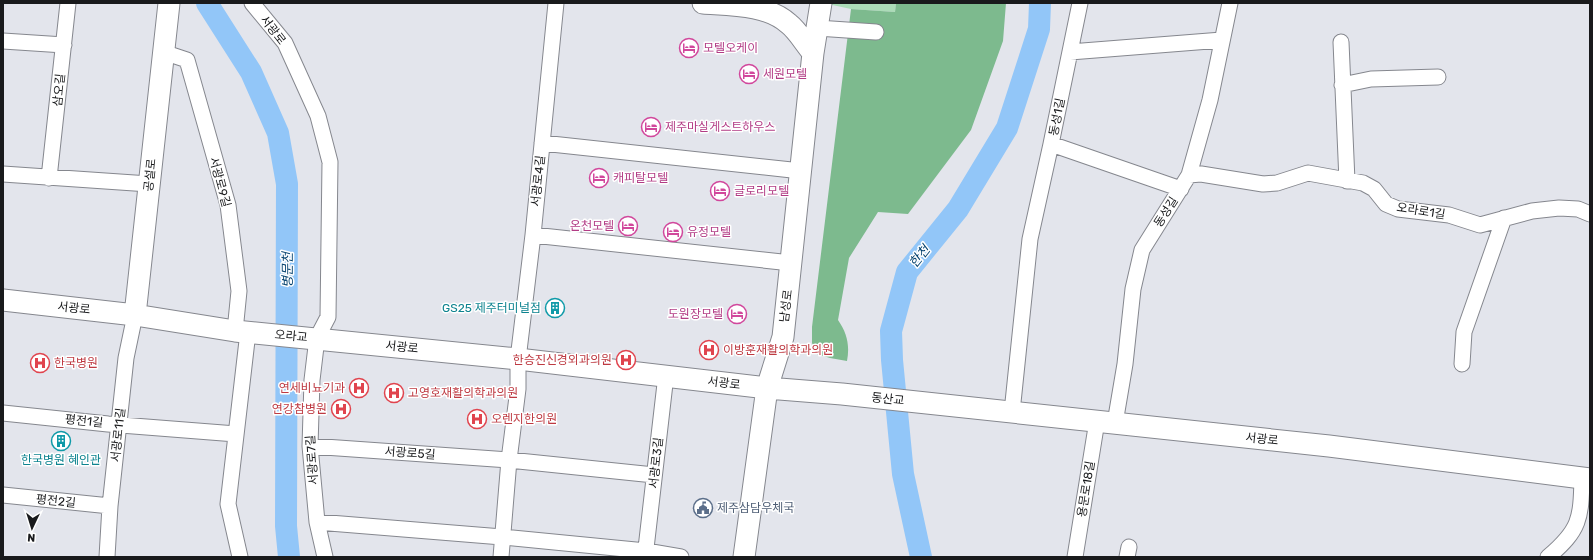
<svg xmlns="http://www.w3.org/2000/svg" width="1593" height="560" font-family="Rubik,'Noto Sans KR',sans-serif">
  <style>
    .green { fill: #acdcb8 }
    .forest { fill: #7dba8e }
    .lines { fill: none; stroke-linecap: round; stroke-linejoin: round }
    .river { stroke: #92c6f8; stroke-width: 22 }
    .street-casing { stroke: #85878e; stroke-width: 17 }
    .secondary-casing { stroke: #85878e; stroke-width: 23 }
    .street { stroke: #fff; stroke-width: 15 }
    .secondary { stroke: #fff; stroke-width: 21 }
    .labels { text-anchor: middle; stroke-width: 3; stroke-linejoin: round; paint-order: stroke }
    .street-label { font-size: 12px; fill: #191a1c; stroke: #fff }
    .hotel-label { font-size: 12px; fill: #b23c85; stroke: #fff; text-anchor: start }
    .culture-label { font-size: 12px; fill: #0d838f; stroke: #fff; text-anchor: end }
    .health-label { font-size: 12px; fill: #be3a42; stroke: #fff; text-anchor: start }
    .service-label { font-size: 12px; fill: #4e5e75; stroke: #fff; text-anchor: start }
    .water-label { font-size: 13px; font-style: italic; fill: #04416e; stroke: #fff }
  </style>
  <rect width="100%" height="100%" fill="#e3e5ec"/>
  <path class="green" d="M823,3H896L895,12L851,9Z"/>
  <path class="forest" d="M896,3H1006L1003,41L971,130L908,214L878,212L849,258L838,320C847,333 850,345 847,361L830,358L817,354L812,343V327L851,9L895,12Z"/>
  <g class="lines">
    <path class="river" d="M207,3L251,72L278,133L287,184L286,526L289,557
      M921,557L903,474L892,360L891,331L907,272L958,209L1007,128L1039,29L1040,3"/>
    <g class="street-casing">
      <path id="street" d="M252,3L285,43L318,116L330,162L328,317L317,338L312,380L310,446L317,522L325,557
        M1080,3L1051,144L1181,189
        M817,28L876,32
        M3,41L64,45
        M1341,42L1347,181
        M163,52L187,60L228,205L239,291L235,331
        M1070,52L1222,40
        M1342,85L1371,79L1438,77
        M542,143L801,171
        M3,174L149,184
        M1189,175L1201,174L1263,184L1277,183L1308,173L1363,183L1374,189L1386,204L1398,209L1449,215L1480,225L1532,211L1559,208L1578,209L1590,214
        M49,178L68,3
        M533,235L791,263
        M1462,364L1464,332L1504,218
        M1012,412L1030,239L1051,144
        M3,413L108,424L236,434
        M1115,423L1125,364L1133,289L1142,250L1189,175L1210,100L1230,3
        M310,446L509,460L654,475
        M3,495L110,506
        M317,522L502,537L646,551L681,557
        M107,557L110,506L126,358L135,315
        M240,557L228,504L248,332
        M501,557L509,460L518,389V359L533,235L556,3
        M645,557L666,375
        M1075,557L1097,421
        M1127,557L1129,547
        M1548,557C1580,530 1581,519 1582,478"/>
    </g>
    <g class="secondary-casing">
      <path id="secondary" d="M703,3C731,5 767,4 789,24C798,31 805,44 813,53
        M3,300L135,315L235,331L518,359L767,388L842,394L1329,446L1590,479
        M135,315L169,3
        M744,557L767,388L783,337L813,53L821,3"/>
    </g>
    <use href="#street" class="street"/>
    <use href="#secondary" class="secondary"/>
  </g>
  <defs>
    <g id="hotel-ring" transform="scale(1)"><circle r="9.5" fill="#fff" stroke="#d1479c" stroke-width="1.5"/><path d="M-6-4.5h1.5V1H6V5H4.5V3h-9V5H-6ZM-4 0a1.8 1.8 0 1 1 3.6 0ZM.5 0V-2.5h3Q6-2.5 6 0Z" fill="#d1479c"/></g>
    <g id="building-ring" transform="scale(1)"><circle r="9.5" fill="#fff" stroke="#0f9aa8" stroke-width="1.5"/><path d="M-4-6H4V6H1V3H-1V6H-4ZM-2.5-4.3h1.7v1.8h-1.7ZM.8-4.3h1.7v1.8H.8ZM-2.5-1h1.7V.8h-1.7ZM.8-1h1.7V.8H.8Z" fill="#0f9aa8"/></g>
    <g id="hospital-ring" transform="scale(1)"><circle r="9.5" fill="#fff" stroke="#e0444e" stroke-width="1.5"/><path d="M-5-5h3v3.5h4V-5h3V5h-3V1.5h-4V5h-3Z" fill="#e0444e"/></g>
    <g id="civic-ring" transform="scale(1)"><circle r="9.5" fill="#fff" stroke="#5c6f8a" stroke-width="1.5"/><path d="M-.6-6.5H3V-4.5H.6V-3L4-1V1h2V6H-6V1h2V-1L-.6-3ZM-1.2 2.5V6h2.4V2.5Z" fill="#5c6f8a"/></g>
  </defs>
  <g fill-rule="evenodd">
    <use href="#hotel-ring" x="689" y="48"/>
    <use href="#hotel-ring" x="749" y="74"/>
    <use href="#hotel-ring" x="651" y="127"/>
    <use href="#hotel-ring" x="599" y="178"/>
    <use href="#hotel-ring" x="720" y="191"/>
    <use href="#hotel-ring" x="628" y="226"/>
    <use href="#hotel-ring" x="673" y="232"/>
    <use href="#building-ring" x="555" y="308"/>
    <use href="#hotel-ring" x="737" y="314"/>
    <use href="#hospital-ring" x="709" y="350"/>
    <use href="#hospital-ring" x="626" y="360"/>
    <use href="#hospital-ring" x="40" y="363"/>
    <use href="#hospital-ring" x="359" y="388"/>
    <use href="#hospital-ring" x="394" y="393"/>
    <use href="#hospital-ring" x="341" y="409"/>
    <use href="#hospital-ring" x="477" y="419"/>
    <use href="#building-ring" x="61" y="441"/>
    <use href="#civic-ring" x="703" y="508"/>
  </g>
  <g class="labels">
    <g class="street-label">
      <text transform="translate(273 30) rotate(52)" y="4">서광로</text>
      <text transform="translate(59 90) rotate(-84)" y="4">삼오길</text>
      <text transform="translate(1057 117) rotate(-79)" y="4">동성1길</text>
      <text transform="translate(150 175) rotate(-84)" y="4">공설로</text>
      <text transform="translate(538 181) rotate(-84)" y="4">서광로4길</text>
      <text transform="translate(220 182) rotate(75)" y="4">서광로9길</text>
      <text transform="translate(1421 211) rotate(9)" y="4">오라로1길</text>
      <text transform="translate(1166 212) rotate(-57)" y="4">동성길</text>
      <text transform="translate(786 306) rotate(-83)" y="4">남성로</text>
      <text transform="translate(74 308) rotate(6)" y="4">서광로</text>
      <text transform="translate(291 336) rotate(5)" y="4">오라교</text>
      <text transform="translate(402 347) rotate(6)" y="4">서광로</text>
      <text transform="translate(724 383) rotate(7)" y="4">서광로</text>
      <text transform="translate(888 399) rotate(6)" y="4">동산교</text>
      <text transform="translate(84 421) rotate(6)" y="4">평전1길</text>
      <text transform="translate(118 435) rotate(-84)" y="4">서광로11길</text>
      <text transform="translate(1262 439) rotate(6)" y="4">서광로</text>
      <text transform="translate(410 453) rotate(4)" y="4">서광로5길</text>
      <text transform="translate(312 460) rotate(-94)" y="4">서광로7길</text>
      <text transform="translate(656 463) rotate(-84)" y="4">서광로3길</text>
      <text transform="translate(1086 489) rotate(-81)" y="4">용문로18길</text>
      <text transform="translate(56 501) rotate(6)" y="4">평전2길</text>
    </g>
    <g class="hotel-label">
      <text x="703" y="52">모텔오케이</text>
      <text x="763" y="78">세원모텔</text>
      <text x="665" y="131">제주마실게스트하우스</text>
      <text x="613" y="182">캐피탈모텔</text>
      <text x="734" y="195">글로리모텔</text>
      <text x="614" y="230" text-anchor="end">온천모텔</text>
      <text x="687" y="236">유정모텔</text>
      <text x="723" y="318" text-anchor="end">도원장모텔</text>
    </g>
    <g class="culture-label">
      <text x="541" y="312">GS25 제주터미널점</text>
      <text x="61" y="464" text-anchor="middle">한국병원 혜인관</text>
    </g>
    <g class="health-label">
      <text x="723" y="354">이방훈재활의학과의원</text>
      <text x="612" y="364" text-anchor="end">한승진신경외과의원</text>
      <text x="54" y="367">한국병원</text>
      <text x="345" y="392" text-anchor="end">연세비뇨기과</text>
      <text x="408" y="397">고영호재활의학과의원</text>
      <text x="327" y="413" text-anchor="end">연강참병원</text>
      <text x="491" y="423">오렌지한의원</text>
    </g>
    <g class="service-label">
      <text x="717" y="512">제주삼담우체국</text>
    </g>
    <g class="water-label">
      <text transform="translate(919 256) rotate(-51)" y="5">한천</text>
      <text transform="translate(287 270) rotate(-90)" y="5">병문천</text>
    </g>
  </g>
  <rect width="1593" height="560" fill="none" stroke="#191a1c" stroke-width="8"/>
  <g transform="translate(32 528) rotate(184)" stroke="#ffffff" stroke-width="3" paint-order="stroke">
  <path d="M0-3L7 15L0 10L-7 15Z" fill="#191a1c"/>
  <text y="-6" font-size="11" font-weight="bold" text-anchor="middle" fill="#191a1c">N</text>
  </g>
</svg>
